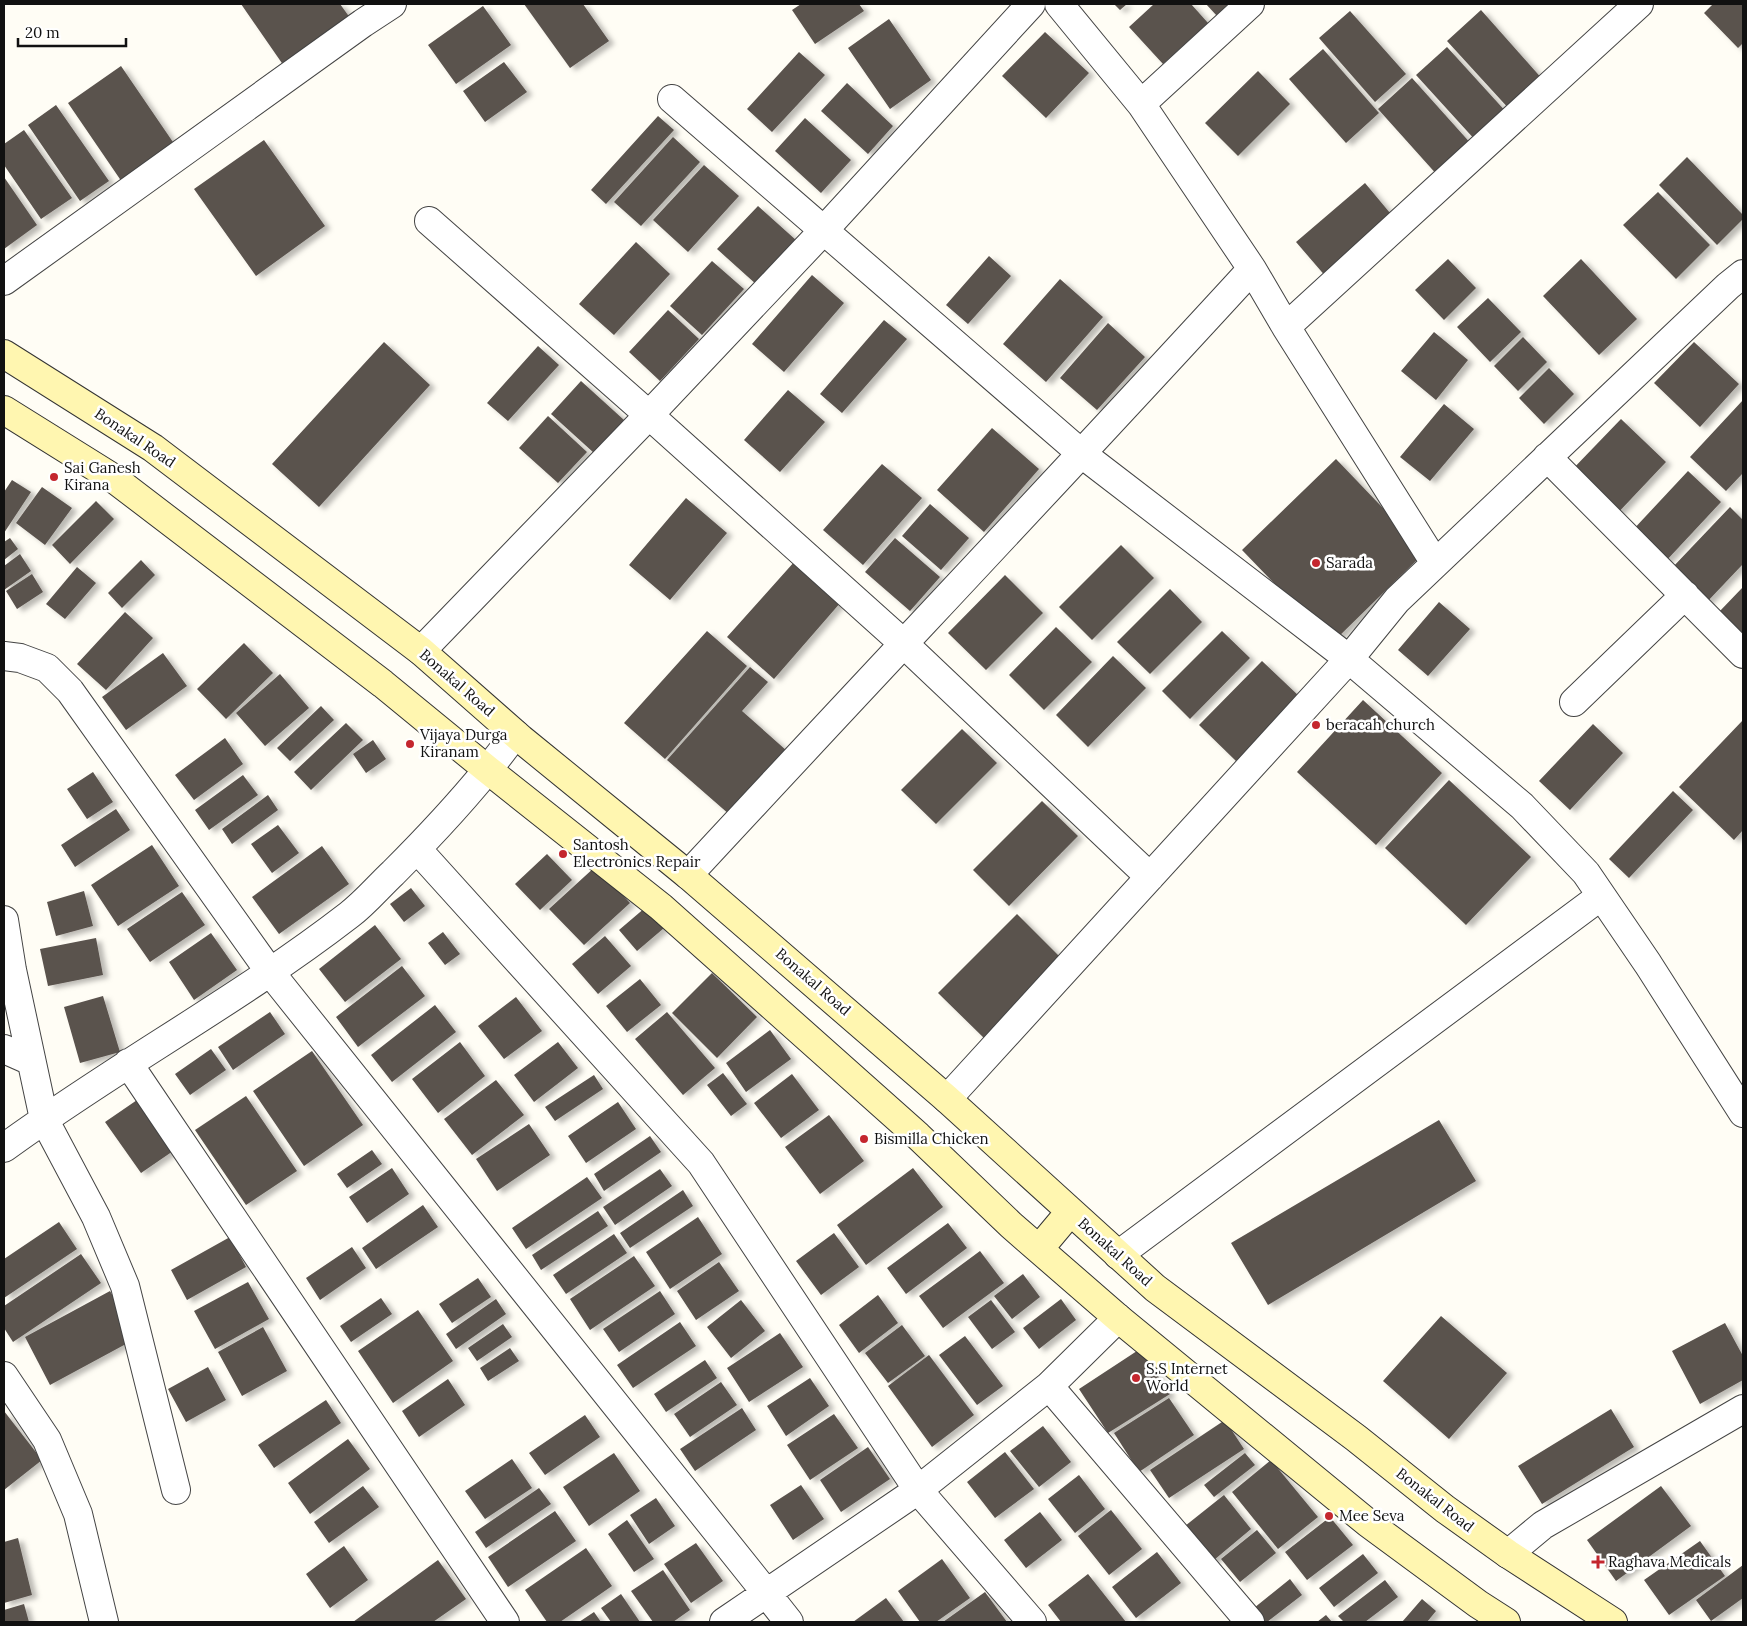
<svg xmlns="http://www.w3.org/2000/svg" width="1747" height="1626" font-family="Lora,serif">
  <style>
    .building { fill: #5a524d; filter: url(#shadow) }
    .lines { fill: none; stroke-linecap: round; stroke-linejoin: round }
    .street-casing { stroke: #444; stroke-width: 30 }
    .secondary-casing { stroke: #333; stroke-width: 30 }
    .street { stroke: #fff; stroke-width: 28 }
    .secondary { stroke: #fff6b0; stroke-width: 28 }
    .poi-dot { fill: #c4262e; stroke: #fff; stroke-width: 2 }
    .labels { text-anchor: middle; stroke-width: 5; stroke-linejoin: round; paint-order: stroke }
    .street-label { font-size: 15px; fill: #111; stroke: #fff }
    .poi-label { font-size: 15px; fill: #111; stroke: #fff; text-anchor: start }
  </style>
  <defs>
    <filter id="shadow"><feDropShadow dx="5.5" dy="3" stdDeviation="2.5" flood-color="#0004"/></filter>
  </defs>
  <rect width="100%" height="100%" fill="#fffdf5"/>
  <path class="building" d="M241,4H340L353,22L286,69Z
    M524,4H583L609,41L570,68Z
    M801,4H859L864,11L815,44L792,10Z
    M1114,4H1127L1120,10Z
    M1154,4H1191L1208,23L1163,64L1129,27Z
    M1206,4H1229L1217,16Z
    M1713,4H1743V43L1738,48L1704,13Z
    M483,6L511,45L456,84L428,45Z
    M1481,10L1544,81L1511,111L1447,41Z
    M1350,11L1406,74L1375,102L1319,38Z
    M889,19L931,80L890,109L848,48Z
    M1045,32L1089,73L1046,118L1002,76Z
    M1447,47L1508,114L1477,142L1416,75Z
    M1323,49L1379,113L1346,143L1289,79Z
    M799,52L825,75L772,132L747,109Z
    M504,62L527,92L485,122L463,91Z
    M121,66L177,148L124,185L68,103Z
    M1258,71L1290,104L1238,156L1205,123Z
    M1412,78L1473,146L1439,177L1378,109Z
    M847,83L893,126L868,154L821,111Z
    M56,105L109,181L80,201L28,125Z
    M658,116L674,130L606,204L591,190Z
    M805,118L851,160L821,193L775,151Z
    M24,130L72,198L41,219L4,165V144Z
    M673,137L700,162L641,226L614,202Z
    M264,140L325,226L256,276L194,189Z
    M1687,157L1743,215V219L1717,245L1659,185Z
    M704,165L739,196L688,252L653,220Z
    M4,177L37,225L4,249Z
    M1365,183L1395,219L1327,278L1296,242Z
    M1658,192L1710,245L1676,279L1623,225Z
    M758,206L797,241L757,285L717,249Z
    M636,242L670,274L614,335L579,304Z
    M989,256L1011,276L968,324L946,305Z
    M1448,259L1476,288L1444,320L1415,290Z
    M1581,259L1637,319L1599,355L1543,296Z
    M712,261L744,289L702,335L670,306Z
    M812,275L844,303L784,372L752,344Z
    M1060,279L1103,317L1046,382L1003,344Z
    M1488,298L1521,332L1490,362L1457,327Z
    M668,310L699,339L660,381L629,352Z
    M884,320L907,339L842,413L820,394Z
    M1108,323L1145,357L1097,410L1060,378Z
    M1434,332L1468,360L1436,400L1401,371Z
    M1523,337L1547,362L1518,391L1494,366Z
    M384,342L430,385L319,507L272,464Z
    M1694,342L1739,384L1700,427L1654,383Z
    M538,346L559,365L508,421L487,403Z
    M1549,368L1574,394L1544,424L1519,398Z
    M581,381L624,420L594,453L551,414Z
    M788,390L825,422L780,472L744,440Z
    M1743,400V473L1726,491L1690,457Z
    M1444,404L1474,429L1430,481L1400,457Z
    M548,416L587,452L558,483L519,448Z
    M1621,419L1666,462L1614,517L1568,474Z
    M992,428L1039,469L984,532L937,490Z
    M1336,459L1425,552L1332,643L1242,550Z
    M882,464L922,498L863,565L823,530Z
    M1688,471L1721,502L1665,562L1631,532Z
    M12,480L31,492L4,533V492Z
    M42,487L72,508L45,545L16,523Z
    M686,498L727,533L670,600L629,565Z
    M96,501L114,519L70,564L52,545Z
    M930,504L969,538L941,570L902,536Z
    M1730,507L1743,520V564L1706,603L1671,569Z
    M10,538L18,549L4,560V542Z
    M895,538L940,577L910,611L865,572Z
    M1121,545L1154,578L1092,640L1059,607Z
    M20,554L31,571L4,590V566Z
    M141,560L155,575L122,608L108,593Z
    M795,561L841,602L774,679L727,637Z
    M77,567L96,583L65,619L46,604Z
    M32,574L43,592L17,609L6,591Z
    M1005,575L1043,613L986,670L948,633Z
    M1743,587V635L1719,612Z
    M1170,589L1202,622L1150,674L1117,642Z
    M1439,602L1470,629L1428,676L1398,650Z
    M125,612L153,638L106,690L77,664Z
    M1056,627L1092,662L1044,710L1009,675Z
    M707,631L747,666L665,759L624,723Z
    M1222,631L1250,658L1190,719L1162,691Z
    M244,643L273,673L226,719L197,689Z
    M163,653L187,686L126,730L102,697Z
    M1113,656L1146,688L1088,747L1056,715Z
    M1262,661L1300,697L1236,761L1199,725Z
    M750,667L768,682L742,711L787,751L730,815L667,760Z
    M280,674L309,708L265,746L236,713Z
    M1363,700L1442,773L1376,845L1297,772Z
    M321,706L334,720L290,761L277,748Z
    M1743,720V830L1734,840L1679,787Z
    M346,723L363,740L311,790L294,772Z
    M1593,724L1623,753L1570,810L1539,781Z
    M962,729L997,763L936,824L901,790Z
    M225,738L243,764L194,800L175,775Z
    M373,740L386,759L366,773L353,754Z
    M93,772L113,802L87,819L67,789Z
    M243,775L258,795L209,830L195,810Z
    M1449,780L1531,857L1466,925L1385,848Z
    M1673,791L1693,810L1629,878L1609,859Z
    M268,795L278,810L232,844L222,829Z
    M1042,801L1078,836L1009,906L973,870Z
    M116,809L130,830L75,867L61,845Z
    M278,825L299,853L272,873L251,844Z
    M152,845L179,886L118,926L91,885Z
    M322,846L349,884L279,934L252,897Z
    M547,854L572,880L540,910L515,884Z
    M596,866L630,903L584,945L549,909Z
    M411,888L425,906L404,922L390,904Z
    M84,891L93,926L56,936L47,902Z
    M182,892L205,925L150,962L127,929Z
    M646,907L664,928L637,951L619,930Z
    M1017,914L1064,961L986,1040L938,993Z
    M375,925L401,959L345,1002L319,969Z
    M443,932L460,954L445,965L428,943Z
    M211,933L237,970L194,1000L169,962Z
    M605,936L631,966L598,994L572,964Z
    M96,938L103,975L48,986L40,949Z
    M402,966L425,996L358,1047L336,1017Z
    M712,973L757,1017L717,1058L672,1013Z
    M640,979L661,1005L627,1032L606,1006Z
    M103,996L120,1052L80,1063L64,1007Z
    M516,997L542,1031L504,1059L478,1026Z
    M435,1005L456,1032L392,1082L371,1055Z
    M270,1012L285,1034L233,1070L218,1047Z
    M667,1012L715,1068L683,1095L635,1039Z
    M770,1030L791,1059L746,1092L726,1063Z
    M460,1042L485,1076L438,1113L412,1079Z
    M558,1042L578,1068L534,1102L514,1075Z
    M211,1049L226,1070L190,1095L175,1074Z
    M312,1051L363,1125L304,1166L253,1091Z
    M723,1073L747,1104L731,1116L707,1085Z
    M792,1074L819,1110L781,1138L754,1103Z
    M594,1075L603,1089L555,1121L545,1107Z
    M496,1080L524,1115L472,1155L444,1119Z
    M246,1096L297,1171L246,1205L195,1130Z
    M140,1098L176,1149L141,1173L105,1122Z
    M618,1102L636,1129L586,1163L568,1136Z
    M829,1115L864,1161L820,1194L785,1147Z
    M1439,1120L1476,1181L1268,1305L1231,1243Z
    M529,1124L550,1155L497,1191L476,1159Z
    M650,1136L661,1152L604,1191L594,1174Z
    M372,1150L382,1164L347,1188L337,1174Z
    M392,1168L409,1194L367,1223L349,1197Z
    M913,1168L943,1207L866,1265L837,1225Z
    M660,1169L672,1186L615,1225L603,1207Z
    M587,1177L602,1198L526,1249L512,1228Z
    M683,1190L693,1206L630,1248L620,1233Z
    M423,1205L438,1227L376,1269L362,1248Z
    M598,1211L608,1226L541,1270L532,1255Z
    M698,1217L722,1254L670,1289L646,1252Z
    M59,1222L77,1249L4,1298V1259Z
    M948,1223L967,1248L906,1294L887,1268Z
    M834,1233L859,1267L821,1295L796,1261Z
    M614,1234L627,1253L566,1294L553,1275Z
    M230,1237L246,1267L187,1300L171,1270Z
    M352,1247L366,1268L320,1300L306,1278Z
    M980,1251L1004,1283L943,1328L919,1296Z
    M81,1254L101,1283L13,1342L4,1328V1306Z
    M634,1256L655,1286L590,1330L570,1299Z
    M719,1262L739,1291L696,1320L677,1291Z
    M1023,1274L1040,1297L1012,1319L994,1296Z
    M478,1278L491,1297L452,1323L439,1304Z
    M248,1282L269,1319L215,1349L194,1311Z
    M110,1291L137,1338L50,1385L25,1337Z
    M660,1291L675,1314L619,1352L603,1329Z
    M878,1295L898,1323L859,1353L839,1325Z
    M381,1298L392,1314L351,1342L340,1326Z
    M496,1299L506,1314L456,1349L446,1334Z
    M1061,1299L1076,1320L1039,1349L1023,1328Z
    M741,1300L765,1331L731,1358L707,1327Z
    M991,1300L1015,1332L992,1349L968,1317Z
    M418,1310L453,1361L393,1403L358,1351Z
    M1441,1316L1507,1373L1449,1439L1383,1381Z
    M680,1322L696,1346L633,1388L617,1365Z
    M1725,1323L1743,1356V1380L1700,1404L1672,1351Z
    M503,1324L512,1337L477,1361L468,1348Z
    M902,1325L925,1356L888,1383L865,1353Z
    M263,1327L287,1371L242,1396L218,1352Z
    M780,1333L803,1367L749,1402L727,1368Z
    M965,1336L1003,1386L977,1405L939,1355Z
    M510,1348L519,1361L488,1381L480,1368Z
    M1140,1349L1170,1394L1108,1433L1079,1389Z
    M929,1355L974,1415L932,1447L888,1386Z
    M705,1360L717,1378L666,1412L654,1394Z
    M208,1367L226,1400L186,1422L168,1389Z
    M810,1378L829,1406L786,1436L767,1406Z
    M448,1379L465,1405L419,1437L402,1411Z
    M721,1382L737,1405L690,1437L674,1414Z
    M1169,1398L1194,1435L1139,1472L1114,1433Z
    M326,1400L341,1423L274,1468L258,1445Z
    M742,1408L756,1430L695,1471L680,1449Z
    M1611,1409L1634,1447L1542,1504L1518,1466Z
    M4,1411L42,1460L4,1490Z
    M834,1414L858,1448L810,1480L787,1445Z
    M585,1415L600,1437L545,1475L529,1453Z
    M1225,1420L1244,1449L1169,1498L1150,1470Z
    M1043,1426L1071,1462L1039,1487L1010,1451Z
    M348,1439L370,1469L310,1514L288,1483Z
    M868,1447L890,1479L841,1512L820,1480Z
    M1005,1452L1034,1489L995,1518L967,1482Z
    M614,1453L640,1491L589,1526L563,1487Z
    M1245,1453L1255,1465L1214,1497L1204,1485Z
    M512,1459L532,1488L485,1519L465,1491Z
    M1271,1460L1318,1517L1278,1549L1232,1492Z
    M1079,1475L1105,1509L1075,1533L1048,1499Z
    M801,1485L824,1519L793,1540L770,1505Z
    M363,1486L379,1507L329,1543L314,1522Z
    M1661,1486L1691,1526L1616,1581L1587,1540Z
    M539,1488L551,1504L486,1548L475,1532Z
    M1224,1495L1251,1529L1208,1565L1180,1530Z
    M656,1498L675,1526L649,1544L630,1515Z
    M1111,1510L1142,1549L1109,1575L1078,1536Z
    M555,1511L576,1541L508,1587L488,1557Z
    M1040,1512L1062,1540L1026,1568L1004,1540Z
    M1330,1517L1353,1545L1307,1580L1285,1552Z
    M627,1520L654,1559L634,1572L608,1534Z
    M1257,1530L1276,1553L1240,1582L1221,1559Z
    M18,1538L32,1595L4,1603V1542Z
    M1700,1541L1725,1576L1669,1615L1644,1580Z
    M696,1543L723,1581L691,1603L664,1564Z
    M344,1546L368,1580L330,1608L306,1574Z
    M586,1548L612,1586L560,1622H547L525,1590Z
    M1157,1552L1181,1583L1136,1618L1112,1587Z
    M1363,1554L1378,1573L1334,1607L1319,1588Z
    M942,1559L970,1598L936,1622H920L898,1591Z
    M438,1560L466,1599L433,1622H353Z
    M1743,1565V1598L1711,1621L1696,1600Z
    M663,1570L690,1610L673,1622H653L631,1591Z
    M1088,1574L1126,1622H1061L1048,1605Z
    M1290,1579L1302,1595L1267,1622H1265L1254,1608Z
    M1385,1580L1398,1597L1365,1622H1344L1338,1616Z
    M985,1592L1007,1622H943Z
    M621,1594L640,1622H611L601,1608Z
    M886,1598L904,1622H853Z
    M1422,1599L1436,1611L1427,1622H1402Z
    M24,1604L29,1622H4V1610Z
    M594,1612L601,1622H579Z
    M1326,1615L1332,1622H1317Z"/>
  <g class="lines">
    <g class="street-casing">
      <path id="street" d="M1059,4L1141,104L1252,269
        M672,99L1082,454L1349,659L1522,806L1586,873L1648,964L1743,1113
        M1141,104L1250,4
        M429,221L649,415L903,643L1150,877
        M4,281L363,23L392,4
        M1286,327L1435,563
        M1547,457L1743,654
        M421,651L649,415L824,230L1031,4
        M4,656L20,658L47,668L70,691L270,972L767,1594L789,1622
        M1574,702L1685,595
        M417,849L701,1163L918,1490L1032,1622
        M688,875C876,672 1066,472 1252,269L1286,327L1639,4
        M4,920L12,970L44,1119L96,1217L125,1286L176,1490
        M4,1049L31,1061
        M128,1063L505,1622
        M947,1099L1349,659L1397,600L1728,286L1743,274
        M4,1148C116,1066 239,1000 349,915C365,903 378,887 393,873C437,829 479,784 515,734
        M1118,1255L1601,896
        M4,1376L47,1440L78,1514L104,1622
        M1049,1386L1250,1622
        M1508,1554L1543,1525L1743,1409
        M724,1622L918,1490L1049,1386L1118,1318"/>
    </g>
    <g class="secondary-casing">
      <path id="secondary" d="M4,354L153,448L421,651L521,739L688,875L947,1099L1155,1288L1356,1438L1445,1509L1508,1554L1613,1622
        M4,410L113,478L383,684L488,770L661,907L918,1136L1011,1225L1118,1318L1368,1523L1478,1604L1506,1622
        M1039,1249L1070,1212"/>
    </g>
    <use href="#street" class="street"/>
    <use href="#secondary" class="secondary"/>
  </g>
  <g class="poi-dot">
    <circle cx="54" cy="477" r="5"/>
    <circle cx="1316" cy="563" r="5"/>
    <circle cx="1316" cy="725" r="5"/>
    <circle cx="410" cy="744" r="5"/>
    <circle cx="563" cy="854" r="5"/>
    <circle cx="864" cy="1139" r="5"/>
    <circle cx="1136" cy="1378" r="5"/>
    <circle cx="1329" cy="1516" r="5"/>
    <path d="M1595.5 1554.5h5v5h5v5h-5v5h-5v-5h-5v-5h5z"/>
  </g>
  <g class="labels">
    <g class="street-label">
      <text transform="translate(135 438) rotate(34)" y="5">Bonakal Road</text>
      <text transform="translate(457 683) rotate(41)" y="5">Bonakal Road</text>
      <text transform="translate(813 982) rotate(41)" y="5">Bonakal Road</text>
      <text transform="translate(1115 1252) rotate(42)" y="5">Bonakal Road</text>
      <text transform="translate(1435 1500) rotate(38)" y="5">Bonakal Road</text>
    </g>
    <g class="poi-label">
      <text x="64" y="473">Sai Ganesh<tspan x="64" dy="17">Kirana</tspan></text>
      <text x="1326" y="568">Sarada</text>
      <text x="1326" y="730">beracah church</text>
      <text x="420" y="740">Vijaya Durga<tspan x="420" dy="17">Kiranam</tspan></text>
      <text x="573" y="850">Santosh<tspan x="573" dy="17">Electronics Repair</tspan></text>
      <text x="874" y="1144">Bismilla Chicken</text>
      <text x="1146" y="1374">S.S Internet<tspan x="1146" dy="17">World</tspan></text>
      <text x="1339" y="1521">Mee Seva</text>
      <text x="1608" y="1567">Raghava Medicals</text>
    </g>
  </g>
  <rect width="1747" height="1626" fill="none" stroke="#111111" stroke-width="10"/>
  <path d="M18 38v8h108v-8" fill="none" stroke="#111111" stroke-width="2.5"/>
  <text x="25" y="38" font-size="15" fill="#111111" stroke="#ffffff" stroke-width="4" paint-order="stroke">20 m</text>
</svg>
